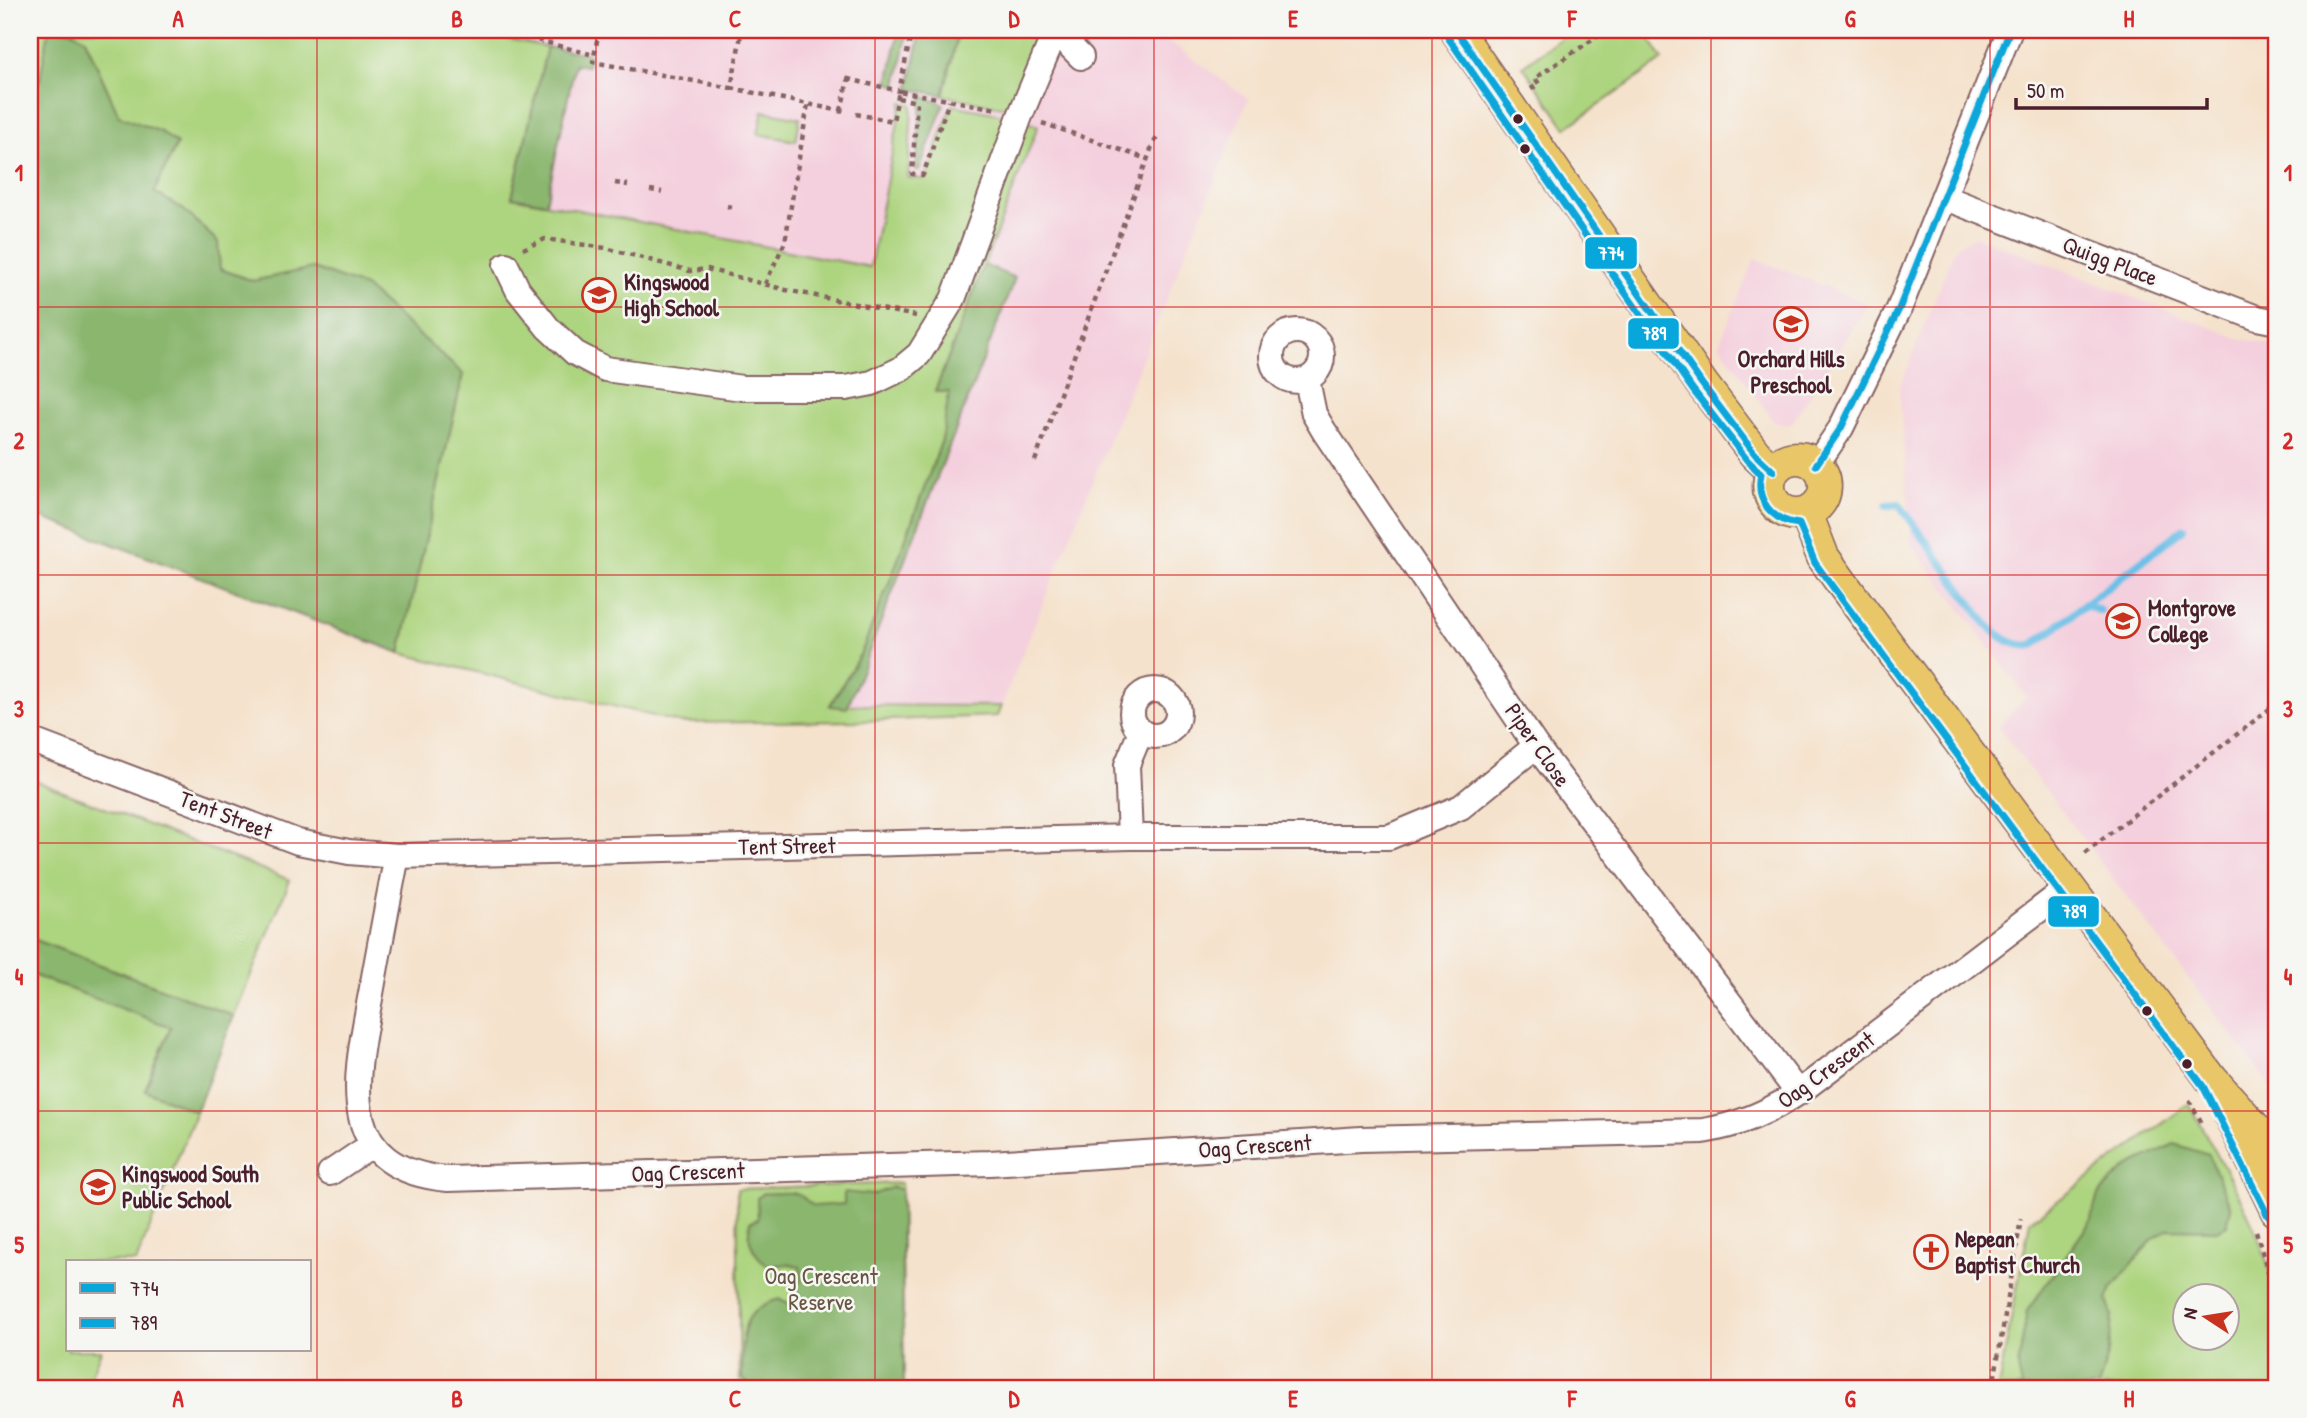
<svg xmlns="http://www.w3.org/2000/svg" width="2307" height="1418" font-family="'Patrick Hand',sans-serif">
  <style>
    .built { fill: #f4cfdd }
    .green { fill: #add47f; stroke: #7c7a55; stroke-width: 2; fill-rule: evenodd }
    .forest { fill: #8ab66e; stroke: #6a6a4c; stroke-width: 2 }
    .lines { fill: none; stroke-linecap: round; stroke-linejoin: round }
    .stream { stroke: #6bbfe7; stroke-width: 8 }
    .minor-casing { stroke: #866363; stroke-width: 28 }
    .major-casing { stroke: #866363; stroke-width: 35 }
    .path { stroke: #866363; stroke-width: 4.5; stroke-dasharray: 5 5; stroke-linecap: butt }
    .minor { stroke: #fff; stroke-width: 24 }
    .major { stroke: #e9c769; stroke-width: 32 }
    .bus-1-casing { stroke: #f6f6f2; stroke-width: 12 }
    .bus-2-casing { stroke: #f6f6f2; stroke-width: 12 }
    .bus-1 { stroke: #07a6db; stroke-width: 7 }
    .bus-2 { stroke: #07a6db; stroke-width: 7 }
    .grid { fill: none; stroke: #d62828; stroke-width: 2; stroke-opacity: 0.55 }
    .bus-dot { fill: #4a1f2b; stroke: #f6f6f2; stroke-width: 2.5 }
    .labels { text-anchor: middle; stroke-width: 5; stroke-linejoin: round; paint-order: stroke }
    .street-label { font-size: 23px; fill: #4a1f2b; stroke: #f6f6f2 }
    .poi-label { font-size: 23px; font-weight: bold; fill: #4a1f2b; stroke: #f6f6f2; text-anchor: start }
    .park-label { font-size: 23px; fill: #685544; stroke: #f6f6f2 }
    .line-badge { stroke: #f6f6f2; stroke-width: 2.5 }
    .badge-label { font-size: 19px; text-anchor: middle; font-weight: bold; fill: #fff }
    .neatline { fill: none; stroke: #d62828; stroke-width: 2.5 }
    .grid-label { font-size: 23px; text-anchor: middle; font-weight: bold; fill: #d62828 }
  </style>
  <rect width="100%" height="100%" fill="#f6f6f2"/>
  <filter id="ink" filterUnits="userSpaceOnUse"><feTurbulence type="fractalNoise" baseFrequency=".0143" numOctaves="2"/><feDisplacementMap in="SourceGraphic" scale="14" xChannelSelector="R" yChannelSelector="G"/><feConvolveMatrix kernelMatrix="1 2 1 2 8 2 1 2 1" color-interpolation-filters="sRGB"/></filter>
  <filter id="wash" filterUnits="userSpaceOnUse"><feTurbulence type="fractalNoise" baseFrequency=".00686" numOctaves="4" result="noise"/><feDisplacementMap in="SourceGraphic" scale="28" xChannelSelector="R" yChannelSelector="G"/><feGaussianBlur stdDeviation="1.57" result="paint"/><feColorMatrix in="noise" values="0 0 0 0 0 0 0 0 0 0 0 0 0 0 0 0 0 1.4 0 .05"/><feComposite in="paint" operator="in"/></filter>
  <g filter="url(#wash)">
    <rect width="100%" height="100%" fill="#f5e2cc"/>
    <path class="built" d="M30,30H1154L1248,99L997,716L862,721L681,723L386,650L30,513Z
      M1976,236L2238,338L2277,346V1095L1998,727L2027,697L1912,545L1899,389L1956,246Z
      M1755,258L1868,304L1792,423H1775L1719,344Z"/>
    <path class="green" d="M30,30H52L48,34L40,80L30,87Z
      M70,30H461L547,47L512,197L870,267L902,102L912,105L908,178L925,179L952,105L1004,115L1038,126L935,391H950L942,440L893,573L862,651L830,705L1001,706L997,716L862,721L681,723L400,653L463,374L365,287L313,268L253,281L220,269L184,210L154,192L161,132L119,116L85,39Z
      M959,30H1050L1017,110L943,95Z
      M1572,30H1644L1663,60L1566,128L1523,66Z
      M763,111L800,118L796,141L758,134Z
      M30,779L290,880L234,1016L30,938Z
      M30,974L171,1027L145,1090L196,1112L136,1262H68V1350H101L86,1388H30Z
      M2189,1104C2222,1166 2272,1241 2277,1312C2279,1337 2277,1363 2277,1388H1998L2030,1221ZM2184,1296H2226V1338H2184Z
      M901,1183L904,1388H740L737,1189Z"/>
    <path class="forest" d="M52,30H70L85,39L119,116L161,132L177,144L154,192L184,210L218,242L220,269L253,281L313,268L365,287L463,374L400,653L30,513V87L40,80L48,34Z
      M899,30H908L897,86L888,83Z
      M921,30H959L943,95L909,89Z
      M547,47L590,54L587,66L575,64L546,203L512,197Z
      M922,96L944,104L919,171H916Z
      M984,265L1015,278L847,708L830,706L862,651L893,573L942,440L949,392H935Z
      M30,938L234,1016L196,1112L145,1090L171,1027L30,974Z
      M2174,1144L2209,1155L2231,1208L2227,1225L2217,1230L2168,1229L2152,1240L2112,1288L2107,1300L2112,1315L2109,1352L2098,1388H2022L2018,1367L2027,1311L2090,1222L2098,1195L2125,1168Z
      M893,1187L901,1190L904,1388H753L742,1378C744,1340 735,1310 780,1299L797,1307L800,1300L796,1287L802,1279L800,1267L790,1264L768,1266C754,1255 746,1240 750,1222L758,1219L757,1198L764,1193C774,1195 791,1190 800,1195C805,1198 809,1204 815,1206L844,1204V1192L872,1195Z"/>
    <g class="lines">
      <path class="stream" d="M1887,505L1899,504L1986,624C2000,637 2014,648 2033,645L2183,529
        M2084,604L2100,611"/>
    </g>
  </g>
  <g filter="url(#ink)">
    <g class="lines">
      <g class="minor-casing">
        <path id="minor" d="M1072,30L1071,47L1081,57
          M1943,197L2257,318L2277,322
          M506,265L518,290L548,328L575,353L605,369L742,388H846L872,383L901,369L919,354L953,299L1020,116L1056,30
          M1272 356a25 25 0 1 1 50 0a25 25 0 1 1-50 0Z
          M1307,380L1314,414L1324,431L1536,746L1798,1093
          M1816,465L1841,428L1899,309L2010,30
          M1132 713a23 23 0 1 1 46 0a23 23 0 1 1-46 0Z
          M30,740L298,842L349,852L397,856L1130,837H1389L1461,807L1536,746
          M1130,837L1127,765L1141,731
          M397,856C388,900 380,944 372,988C357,1071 329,1168 448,1179L990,1163L1361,1139L1703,1131C1739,1125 1767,1113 1798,1093L2069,887
          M330,1173L373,1144"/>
      </g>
      <g class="major-casing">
        <path id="major" d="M1456,30L1702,384L1755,454L1773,471
          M1769 486a28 28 0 1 1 56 0a28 28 0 1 1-56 0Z
          M1806,513L1823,557L1841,582L2212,1080L2277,1153
          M2230,1115L2277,1211"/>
      </g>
      <path class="path" d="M499,30L590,54
        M599,30L593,62L731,88L742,30
        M848,79L899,91L912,30
        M731,88L841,111L840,116
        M1531,89L1539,84L1535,78L1607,30
        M898,98L917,102L912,174L923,175L949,101
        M841,111L849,75
        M856,114L893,121L899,91L997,109
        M1042,123L1147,159
        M615,183L628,185
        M650,190L662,192
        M727,206L735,208
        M523,249L545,239L606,248L690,271L707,269L786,290L916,316
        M765,284L785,242L808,104
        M1035,461L1153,144L1159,135
        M2085,853L2277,703
        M2189,1100L2202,1123
        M2256,1231L2277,1303
        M1993,1388L2021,1219"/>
      <use href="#minor" class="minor"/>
      <use href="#major" class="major"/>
      <g class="bus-1-casing">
        <path id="bus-1" d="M1456,30L1702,384L1755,454L1773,471
          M1816,465L1841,428L1899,309L2010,30"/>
      </g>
      <g class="bus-2-casing">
        <path id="bus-2" d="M1447,36L1693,390L1747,460L1761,474C1755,501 1772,521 1799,524L1815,563L2203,1086L2268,1216"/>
      </g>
      <use href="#bus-1" class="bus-1"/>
      <use href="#bus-2" class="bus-2"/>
    </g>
  </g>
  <path class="grid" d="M317,30V1388M596,30V1388M875,30V1388M1154,30V1388M1432,30V1388M1711,30V1388M1990,30V1388M30,307H2277M30,575H2277M30,843H2277M30,1111H2277"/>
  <defs>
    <g id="school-ring" transform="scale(1.75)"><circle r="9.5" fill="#f6f6f2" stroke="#c8321e" stroke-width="1.5"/><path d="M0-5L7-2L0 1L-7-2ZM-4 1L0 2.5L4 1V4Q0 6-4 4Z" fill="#c8321e"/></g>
    <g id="church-ring" transform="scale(1.75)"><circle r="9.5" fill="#f6f6f2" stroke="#c8321e" stroke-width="1.5"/><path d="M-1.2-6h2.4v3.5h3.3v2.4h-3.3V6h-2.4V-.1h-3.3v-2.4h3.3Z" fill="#c8321e"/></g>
  </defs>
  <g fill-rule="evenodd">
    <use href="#school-ring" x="599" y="295"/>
    <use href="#school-ring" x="1791" y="324"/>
    <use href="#school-ring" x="2123" y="621"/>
    <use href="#school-ring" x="98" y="1187"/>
    <use href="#church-ring" x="1931" y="1252"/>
  </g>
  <g class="bus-dot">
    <circle cx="1518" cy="119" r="6"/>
    <circle cx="1525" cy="149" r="6"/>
    <circle cx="2147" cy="1011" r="6"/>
    <circle cx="2187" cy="1064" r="6"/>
  </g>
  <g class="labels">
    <g class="street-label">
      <text transform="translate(2110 261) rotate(21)" y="8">Quigg Place</text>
      <text transform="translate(1538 745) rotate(55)" y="8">Piper Close</text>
      <text transform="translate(226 815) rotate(21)" y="8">Tent Street</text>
      <text transform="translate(787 846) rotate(-1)" y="8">Tent Street</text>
      <text transform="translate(1826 1070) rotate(-36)" y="8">Oag Crescent</text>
      <text transform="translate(1255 1146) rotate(-4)" y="8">Oag Crescent</text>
      <text transform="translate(688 1172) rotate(-2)" y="8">Oag Crescent</text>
    </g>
    <g class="poi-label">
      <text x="624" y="290">Kingswood<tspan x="624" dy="26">High School</tspan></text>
      <text x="1791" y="367" text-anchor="middle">Orchard Hills<tspan x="1791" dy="26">Preschool</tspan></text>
      <text x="2148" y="616">Montgrove<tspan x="2148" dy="26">College</tspan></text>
      <text x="122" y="1182">Kingswood South<tspan x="122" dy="26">Public School</tspan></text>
      <text x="1955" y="1247">Nepean<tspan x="1955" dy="26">Baptist Church</tspan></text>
    </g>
    <g class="park-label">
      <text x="821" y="1284">Oag Crescent<tspan x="821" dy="26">Reserve</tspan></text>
    </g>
  </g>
  <g class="line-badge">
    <rect x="1584" y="236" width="54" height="34" rx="7" fill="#07a6db"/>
    <rect x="1627" y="317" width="53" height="33" rx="7" fill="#07a6db"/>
    <rect x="2047" y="895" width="53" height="33" rx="7" fill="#07a6db"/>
  </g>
  <g class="badge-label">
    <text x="1611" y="260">774</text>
    <text x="1654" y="340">789</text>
    <text x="2074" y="918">789</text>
  </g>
  <rect width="2307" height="1418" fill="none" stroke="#f6f6f2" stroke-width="77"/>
  <rect x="66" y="1260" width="245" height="91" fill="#f6f6f2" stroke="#b1a0a2" stroke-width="2"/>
  <rect x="80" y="1283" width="35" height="10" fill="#07a6db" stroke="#b1a0a2" stroke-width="2"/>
  <text x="130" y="1296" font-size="21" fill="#4a1f2b">774</text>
  <rect x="80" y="1318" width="35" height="10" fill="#07a6db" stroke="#b1a0a2" stroke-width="2"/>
  <text x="130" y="1330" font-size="21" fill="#4a1f2b">789</text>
  <g transform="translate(2206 1317) rotate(282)"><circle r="33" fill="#f6f6f2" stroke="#b1a0a2" stroke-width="2"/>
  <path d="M0-5L12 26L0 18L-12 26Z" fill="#c8321e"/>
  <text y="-10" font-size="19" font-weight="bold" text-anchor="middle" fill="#4a1f2b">N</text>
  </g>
  <path d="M2016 98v10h191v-10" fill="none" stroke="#4a1f2b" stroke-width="3.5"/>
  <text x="2027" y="98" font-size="21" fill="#4a1f2b" stroke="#f6f6f2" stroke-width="5" paint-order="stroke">50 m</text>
  <rect x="38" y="38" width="2230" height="1342" class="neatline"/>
  <g class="grid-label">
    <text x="178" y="27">A</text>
    <text x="457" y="27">B</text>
    <text x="735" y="27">C</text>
    <text x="1014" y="27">D</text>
    <text x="1293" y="27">E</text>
    <text x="1572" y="27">F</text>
    <text x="1850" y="27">G</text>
    <text x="2129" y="27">H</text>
    <text x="19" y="181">1</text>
    <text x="2288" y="181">1</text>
    <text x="19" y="449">2</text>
    <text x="2288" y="449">2</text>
    <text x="19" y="717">3</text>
    <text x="2288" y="717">3</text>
    <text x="19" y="985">4</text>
    <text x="2288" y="985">4</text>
    <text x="19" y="1253">5</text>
    <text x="2288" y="1253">5</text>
    <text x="178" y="1407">A</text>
    <text x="457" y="1407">B</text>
    <text x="735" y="1407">C</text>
    <text x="1014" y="1407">D</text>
    <text x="1293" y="1407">E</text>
    <text x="1572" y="1407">F</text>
    <text x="1850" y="1407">G</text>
    <text x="2129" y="1407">H</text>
  </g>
</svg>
